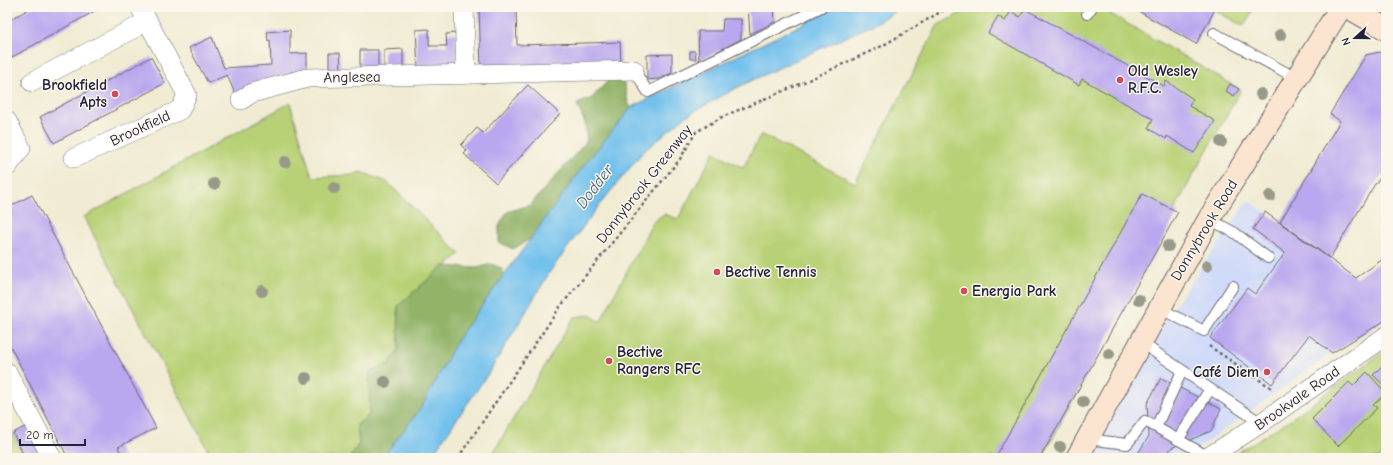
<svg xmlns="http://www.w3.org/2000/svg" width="1393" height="465" font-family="'Comic Neue',sans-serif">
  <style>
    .built { fill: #d0daf9 }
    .green { fill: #b8d176; stroke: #6d7a58 }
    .forest { fill: #92b367; stroke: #5a6a51 }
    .water { fill: #73c1ed; stroke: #4a7294 }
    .building { fill: #b9a7ef }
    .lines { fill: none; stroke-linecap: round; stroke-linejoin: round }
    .service-casing { stroke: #6a6870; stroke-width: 12 }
    .minor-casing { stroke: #6a6870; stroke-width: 20 }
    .secondary-casing { stroke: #6a6870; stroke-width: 24 }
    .path { stroke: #6a6870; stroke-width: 2.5; stroke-dasharray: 3 3; stroke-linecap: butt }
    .service { stroke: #fff; stroke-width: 10 }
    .minor { stroke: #fff; stroke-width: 19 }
    .secondary { stroke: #fce5d0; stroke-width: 22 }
    .tree { fill: #979a89 }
    .poi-dot { fill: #d1495b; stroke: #fbf7ec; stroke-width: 1.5 }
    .labels { text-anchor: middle; stroke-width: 3; stroke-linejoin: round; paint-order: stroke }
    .poi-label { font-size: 15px; font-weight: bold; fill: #22223b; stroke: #fbf7ec; text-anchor: start }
    .street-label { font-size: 15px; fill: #22223b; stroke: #fbf7ec }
    .water-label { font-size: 16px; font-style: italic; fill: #3e5a79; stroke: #fbf7ec }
  </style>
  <rect width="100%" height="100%" fill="#fbf7ec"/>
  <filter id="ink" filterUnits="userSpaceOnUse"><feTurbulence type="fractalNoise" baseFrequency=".025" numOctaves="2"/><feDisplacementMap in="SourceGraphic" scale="8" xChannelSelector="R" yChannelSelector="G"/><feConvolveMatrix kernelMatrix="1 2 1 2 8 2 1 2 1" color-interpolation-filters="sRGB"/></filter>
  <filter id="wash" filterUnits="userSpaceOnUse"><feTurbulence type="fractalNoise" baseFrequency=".012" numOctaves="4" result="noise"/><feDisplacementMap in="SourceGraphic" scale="16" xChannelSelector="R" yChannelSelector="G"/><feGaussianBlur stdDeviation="0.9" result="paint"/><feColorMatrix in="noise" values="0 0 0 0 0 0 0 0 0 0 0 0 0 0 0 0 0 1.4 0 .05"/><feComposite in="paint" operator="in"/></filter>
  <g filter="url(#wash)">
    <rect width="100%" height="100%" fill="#f0ebd2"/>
    <path class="built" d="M1248,200L1386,299V320L1332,353L1184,458H1081L1144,351Z"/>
    <path class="green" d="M973,7H1112L1109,13L1241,90L1192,177L1042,458H490L574,317L590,315L600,322L653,222L664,214L678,219L714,152L743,168L761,134L855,183L938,25Z
      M1209,7H1255L1243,26Z
      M290,103L312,177L353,175L361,172L387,182L460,254L398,306L399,349L389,364L369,372L370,414L357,425L359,444L349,458H212L84,217Z
      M1386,350V458H1229L1288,421Z
      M7,422L25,458H7Z"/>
    <path class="forest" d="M613,75L622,79C625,86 626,91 627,98C628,104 632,108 633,117L564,201L530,239L513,249L499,242V226L507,212L530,205L587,141L585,123L577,104L592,98Z
      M491,264L501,268L504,275L459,337L421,408L382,458H349L359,444L357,425L370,414L369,372L389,364L399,349L398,306L443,266L477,268Z"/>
    <path class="water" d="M838,7H904L874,24L742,85L686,116L643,152L600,204L551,270L490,371L430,458H382L421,408L459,337L585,164L632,107Z"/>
    <g id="blocks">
      <path class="building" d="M33,7H102L7,60V21Z
        M479,7H516L517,45L620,42L621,65L481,69Z
        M748,7H774L775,22L750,34Z
        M1131,7H1208L1214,11L1196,44Z
        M1025,9L1164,86L1166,81L1193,99L1189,106L1215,121L1194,153L1167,136L1166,139L1148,128L1153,119L1082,79L1079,85L988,33L998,16L1005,21L1011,11L1020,17Z
        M723,19H741V39L699,61L698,31H722Z
        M429,29V46H447L446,34L456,33L458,67L418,69L416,30Z
        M290,30V54L307,53V72H291L236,96L227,75L208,83L189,48L212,37L224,68L271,65L270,40L268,41L267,32Z
        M403,49V71H384V50Z
        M360,50H378V69H360Z
        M690,51H695L696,59H690Z
        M1380,52L1386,57V171L1375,184L1330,258L1280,222L1340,121L1330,114L1366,55Z
        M329,53H340L341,69L329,70Z
        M672,54V73L658,79L647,80V55Z
        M151,57L165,83L54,143L40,117Z
        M1230,84L1239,89L1234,96L1226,91Z
        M528,85L560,114L496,183L464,154L467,151L461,145L477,128L483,133Z
        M1142,194L1178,212L1040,458H995Z
        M32,195L156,428L118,447L123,458H68L7,340V208Z
        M1265,212L1356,278L1386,257V320L1332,353L1309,335L1272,384L1210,338L1247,288L1255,294L1285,253L1253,229Z
        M1386,362V385L1385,386L1373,375Z
        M1367,372L1386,393L1373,405L1377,408L1338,446L1312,419L1349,382L1353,386Z
        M1161,378L1221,409L1211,431L1171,448L1165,458H1135L1149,436L1147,404Z
        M27,426L44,458H25L13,433Z"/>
    </g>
  </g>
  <g filter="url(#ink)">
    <use href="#blocks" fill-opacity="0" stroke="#6a6870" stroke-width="1"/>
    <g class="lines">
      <g class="service-casing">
        <path id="service" d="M1087,14L1092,7
          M1214,33L1296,78
          M634,70L648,92L821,7
          M1209,219L1235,233L1268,258
          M1159,308L1204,331L1233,286
          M1140,342L1261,423
          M1156,427L1182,371
          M1087,439L1127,444L1145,421L1209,457
          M1178,440L1210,389"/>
      </g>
      <g class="minor-casing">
        <path id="minor" d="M464,7L466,75
          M32,82L148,21
          M241,100L252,93L307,78L634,70
          M7,121L21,148L7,167
          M74,158L180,110L187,95L140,7
          M7,372L52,458
          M1207,458L1261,423L1386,336"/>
      </g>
      <g class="secondary-casing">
        <path id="secondary" d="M1348,7L1386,29
          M1077,458L1209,219L1341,7"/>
      </g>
      <path class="path" d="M1209,346L1273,389
        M458,458L560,307L680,159L696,132L722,117L800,84L882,46L949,7"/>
      <use href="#service" class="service"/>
      <use href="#minor" class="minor"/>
      <use href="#secondary" class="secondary"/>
    </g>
    <g class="tree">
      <circle cx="1280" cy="35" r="6"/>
      <circle cx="1261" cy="94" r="6"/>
      <circle cx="1221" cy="142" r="6"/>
      <circle cx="285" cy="162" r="6"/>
      <circle cx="214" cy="184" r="6"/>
      <circle cx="334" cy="188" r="6"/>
      <circle cx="1270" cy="196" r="6"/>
      <circle cx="1168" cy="246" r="6"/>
      <circle cx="1207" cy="266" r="6"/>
      <circle cx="262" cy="291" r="6"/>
      <circle cx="1139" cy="300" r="6"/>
      <circle cx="1109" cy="354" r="6"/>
      <circle cx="306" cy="378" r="6"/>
      <circle cx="385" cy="382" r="6"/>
      <circle cx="1083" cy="402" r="6"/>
      <circle cx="1060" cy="447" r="6"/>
    </g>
  </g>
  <g class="poi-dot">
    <circle cx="1120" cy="80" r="4"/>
    <circle cx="115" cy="94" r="4"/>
    <circle cx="717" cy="272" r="4"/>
    <circle cx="964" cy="291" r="4"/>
    <circle cx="609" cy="361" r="4"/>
    <circle cx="1267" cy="372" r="4"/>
  </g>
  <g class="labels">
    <g class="poi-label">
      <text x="1128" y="76">Old Wesley<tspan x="1128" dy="17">R.F.C.</tspan></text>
      <text x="107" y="90" text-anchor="end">Brookfield<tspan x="107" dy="17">Apts</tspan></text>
      <text x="725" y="277">Bective Tennis</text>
      <text x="972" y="296">Energia Park</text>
      <text x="617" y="357">Bective<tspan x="617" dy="17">Rangers RFC</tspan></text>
      <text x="1259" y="377" text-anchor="end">Café Diem</text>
    </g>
    <g class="street-label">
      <text transform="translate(352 77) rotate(-1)" y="5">Anglesea</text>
      <text transform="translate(140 128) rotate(-25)" y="5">Brookfield</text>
      <text transform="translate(644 184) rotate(-52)" y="5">Donnybrook Greenway</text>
      <text transform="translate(1204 230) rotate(-59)" y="5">Donnybrook Road</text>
      <text transform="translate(1297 398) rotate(-35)" y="5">Brookvale Road</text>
    </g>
    <g class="water-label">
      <text transform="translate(594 186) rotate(-53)" y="6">Dodder</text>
    </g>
  </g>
  <rect width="1393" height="465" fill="none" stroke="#fbf7ec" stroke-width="24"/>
  <g transform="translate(1355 38) rotate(249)" stroke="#fbf7ec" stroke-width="3" paint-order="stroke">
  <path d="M0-3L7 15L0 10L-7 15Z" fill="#22223b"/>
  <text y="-6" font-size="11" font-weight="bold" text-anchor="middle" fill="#22223b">N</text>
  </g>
  <path d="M20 439v6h65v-6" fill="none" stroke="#22223b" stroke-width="2"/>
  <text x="26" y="439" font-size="12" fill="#22223b" stroke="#fbf7ec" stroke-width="3" paint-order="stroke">20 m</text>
</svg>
